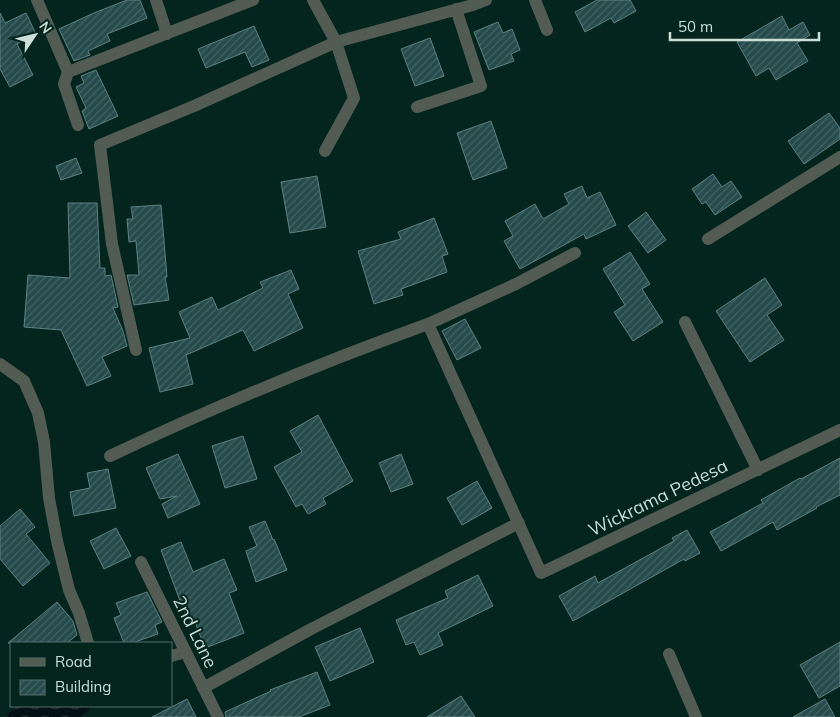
<svg xmlns="http://www.w3.org/2000/svg" width="840" height="717" font-family="Mulish,sans-serif">
  <style>
    .water { fill: url(#water-waves) }
    .building { fill: url(#building-hatch); stroke: #5c8283 }
    .lines { fill: none; stroke-linecap: round; stroke-linejoin: round }
    .minor { stroke: #525c53; stroke-width: 12 }
    .labels { text-anchor: middle; stroke-width: 4; stroke-linejoin: round; paint-order: stroke }
    .street-label { font-size: 18px; fill: #cddfd9; stroke: #03251d }
  </style>
  <defs>
    <pattern id="water-waves" width="16" height="10" patternUnits="userSpaceOnUse" patternTransform="scale(1.25)"><rect width="16" height="10" fill="#031015"/><path d="M0 5q4-4 8 0t8 0" fill="none" stroke="#273236"/></pattern>
    <pattern id="building-hatch" width="6" height="6" patternUnits="userSpaceOnUse" patternTransform="scale(1.25)"><rect width="6" height="6" fill="#264b4c"/><path d="M-1 1l2-2M0 6l6-6M5 7l2-2" fill="none" stroke="#446465"/></pattern>
  </defs>
  <rect width="100%" height="100%" fill="#03251d"/>
  <path class="water" d="M18,706H94L80,717H4Z"/>
  <path class="building" d="M127,0H140L147,18L107,34L110,41L88,51L90,55L74,61L59,29L94,13Z
    M597,0H630L636,11L614,23L611,18L585,32L575,12Z
    M0,13L5,23L26,13L36,34L17,44L33,75L10,87L0,69Z
    M782,16L789,30L803,22L810,35L797,43L808,61L776,80L769,68L756,76L737,42Z
    M498,22L503,33L512,29L520,50L511,54L514,61L489,70L474,32Z
    M254,26L269,60L252,67L245,52L206,68L198,49Z
    M430,38L444,76L415,86L401,49Z
    M96,70L118,116L89,129L82,111L86,108L76,87L84,83L81,76Z
    M829,113L840,128V139L804,164L788,141Z
    M491,121L507,168L473,180L457,133Z
    M76,158L82,173L61,180L56,166Z
    M713,174L722,187L731,181L742,197L715,215L706,202L702,204L692,189Z
    M317,176L326,227L290,233L281,182Z
    M582,186L587,198L600,192L616,225L586,239L584,234L520,269L504,241L513,236L505,221L535,204L543,219L569,204L564,194Z
    M68,203H97L100,268H105V276L111,275L118,307L113,308L123,331L127,346L102,357L111,376L87,386L61,330L24,327L28,275L70,278Z
    M161,205L167,277H165L169,300L134,305L127,275H139L136,241L129,242L127,219H133L131,207Z
    M646,212L666,240L648,253L628,226Z
    M434,218L448,254L442,256L447,272L401,289L403,295L374,304L358,251L401,239L398,232Z
    M630,252L650,284L642,289L663,322L633,341L614,312L625,305L603,269Z
    M291,270L299,289L288,294L303,328L254,351L243,330L186,355L193,384L160,392L149,348L190,338L179,312L212,297L218,310L263,288L260,282Z
    M765,278L782,305L767,315L784,340L750,362L716,311Z
    M465,319L481,348L457,360L442,331Z
    M318,415L353,481L323,498L326,504L308,514L302,504L296,507L274,467L302,452L290,431Z
    M243,436L257,479L225,488L212,446Z
    M178,454L200,504L168,518L162,504L177,496L160,499L146,468Z
    M401,454L413,484L391,492L379,463Z
    M840,458V495L816,507L817,508L777,530L773,522L721,551L710,532L763,503L761,500L800,478L801,479Z
    M108,469L116,508L74,516L70,492L90,488L87,473Z
    M477,481L492,508L462,525L447,498Z
    M20,509L35,527L26,534L50,563L23,586L0,559V526Z
    M265,521L273,540L274,539L287,570L256,582L246,551L257,546L249,527Z
    M116,528L131,556L104,569L90,541Z
    M687,530L700,553L685,561L684,559L573,621L559,596L595,576L598,583L674,541L672,538Z
    M181,542L193,572L224,559L237,590L229,593L244,633L205,648L193,617L189,618L187,613L185,614L161,550Z
    M478,575L493,606L438,633L443,645L420,655L414,642L406,645L396,620L448,598L445,591Z
    M147,592L162,622L155,625L158,634L132,643H124L114,618L121,615L116,603Z
    M57,602L73,621L77,635L67,643H8Z
    M360,628L374,662L330,681L315,647Z
    M840,642V686L819,698L800,665Z
    M317,672L330,705L299,717H226L225,712L271,691L270,690Z
    M461,696L475,717H427Z
    M187,699L196,717H152Z
    M825,699L835,717H793Z"/>
  <g class="lines">
    <path class="minor" d="M37,0L68,72L64,84L78,125
      M156,0L167,34
      M535,0L547,30
      M68,72L253,0
      M417,107L481,86L456,9
      M325,151L354,98L336,42L473,5L486,0
      M708,239L840,157
      M575,253L516,284L428,324L541,573L840,430
      M685,322L758,470
      M136,350L112,244L100,145L194,106L336,42L313,0
      M0,364L24,381L38,413L44,442L49,498L57,541L69,590L79,613L88,643
      M110,456C214,407 320,363 428,324
      M141,562L218,717
      M669,654L696,717
      M171,656L186,652
      M203,688L313,628L519,523"/>
  </g>
  <g class="labels">
    <g class="street-label">
      <text transform="translate(658 498) rotate(-26)" y="6">Wickrama Pedesa</text>
      <text transform="translate(195 632) rotate(64)" y="6">2nd Lane</text>
    </g>
  </g>
  <rect x="10" y="642" width="162" height="65" fill="#03251d" stroke="#546f68"/>
  <rect x="20" y="658" width="25" height="8" fill="#525c53" stroke="#546f68"/>
  <text x="55" y="667" font-size="15" fill="#cddfd9">Road</text>
  <rect x="20" y="680" width="25" height="15" fill="url(#building-hatch)" stroke="#546f68"/>
  <text x="55" y="692" font-size="15" fill="#cddfd9">Building</text>
  <g transform="translate(35 35) rotate(55)" stroke="#03251d" stroke-width="4" paint-order="stroke">
  <path d="M0-4L9 19L0 12L-9 19Z" fill="#cddfd9"/>
  <text y="-8" font-size="14" font-weight="bold" text-anchor="middle" fill="#cddfd9">N</text>
  </g>
  <path d="M670 32v8h149v-8" fill="none" stroke="#cddfd9" stroke-width="2.5"/>
  <text x="678" y="32" font-size="15" fill="#cddfd9" stroke="#03251d" stroke-width="4" paint-order="stroke">50 m</text>
</svg>
